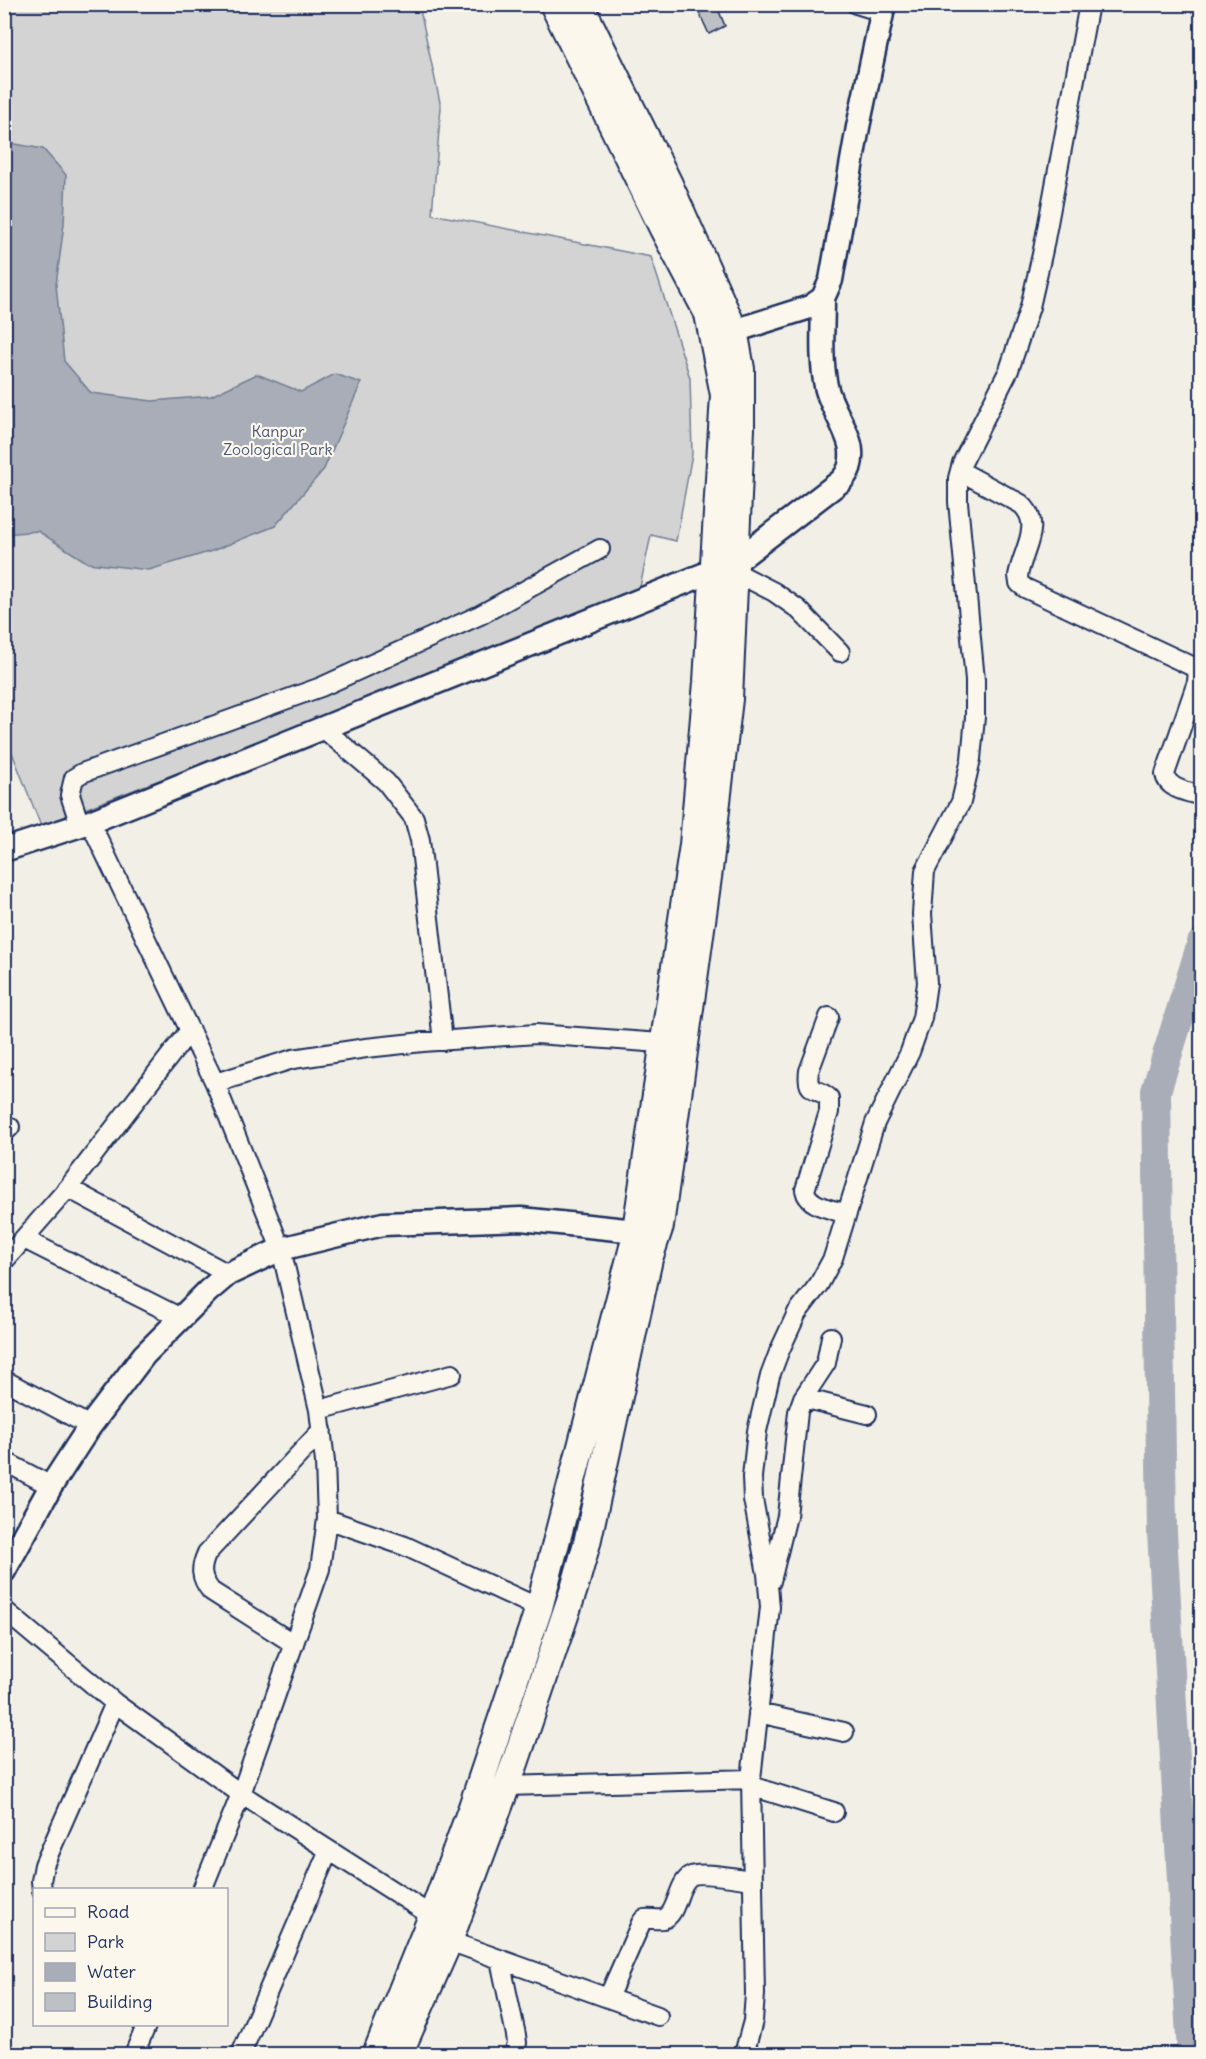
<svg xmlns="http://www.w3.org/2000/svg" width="1206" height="2059" font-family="Delius,sans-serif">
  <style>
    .green { fill: #d2d3d2; stroke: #768198; stroke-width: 1.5 }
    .water { fill: #a9adb7; stroke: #707b93; stroke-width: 1.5 }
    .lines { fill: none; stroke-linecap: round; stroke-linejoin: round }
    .river { stroke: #a9adb7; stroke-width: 30 }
    .building { fill: #bdc0c4; stroke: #1b2f5e; stroke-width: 1.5 }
    .minor-casing { stroke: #1b2f5e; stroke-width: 22 }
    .tertiary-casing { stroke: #1b2f5e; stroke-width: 27 }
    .secondary-casing { stroke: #1b2f5e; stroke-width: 30 }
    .minor { stroke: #fbf7ec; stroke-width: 18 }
    .tertiary { stroke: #fbf7ec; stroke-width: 22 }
    .secondary { stroke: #fbf7ec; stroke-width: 26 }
    .labels { text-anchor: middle; stroke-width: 4.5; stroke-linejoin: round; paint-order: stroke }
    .park-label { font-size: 16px; fill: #49587b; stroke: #fbf7ec }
  </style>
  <rect width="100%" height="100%" fill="#f2efe6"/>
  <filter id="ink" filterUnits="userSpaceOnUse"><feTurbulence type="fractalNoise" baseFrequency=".0167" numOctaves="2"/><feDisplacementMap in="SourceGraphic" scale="12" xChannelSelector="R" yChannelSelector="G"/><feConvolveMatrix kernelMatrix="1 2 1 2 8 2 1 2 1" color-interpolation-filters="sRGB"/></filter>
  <g filter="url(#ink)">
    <path class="green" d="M5,5H419L441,107L432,214L651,257L690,378L692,454L676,541L651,535L640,587L342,709L41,826L5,735Z"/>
    <path class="water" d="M4,142L43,149L66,175L64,224L56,285L64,361L91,393L152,401L211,396L257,374L301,392L335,374L361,383L324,469L275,526L212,551L149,570L88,563L38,531L5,534Z"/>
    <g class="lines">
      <path class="river" d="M1192,2054L1162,1532L1156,1091L1202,943"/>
    </g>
    <path class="building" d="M695,4H716L725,26L709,34Z"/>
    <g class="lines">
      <g class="minor-casing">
        <path id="minor" d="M856,4L882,12
          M960,471L1021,504C1044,524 1022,551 1018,576L1019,583L1025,588L1198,669L1197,682L1165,774C1167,789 1188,792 1202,796
          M735,572L774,592L798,609L840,652
          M324,729L386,782L414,818L420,840L443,1041
          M90,822L215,1083L281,1249L319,1410L325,1462L327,1519L320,1569L241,1794L202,1890
          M80,825L70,795L74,778L82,773L321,687L480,615L600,549
          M829,1017L809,1071C806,1094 816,1086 829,1098V1112L805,1190C808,1207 833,1209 847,1214
          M215,1083L293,1059L366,1048L423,1042L536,1034L675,1044
          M4,1133L10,1127
          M68,1188L228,1274
          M24,1239L181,1318
          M4,1261L68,1188L190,1030
          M4,1380L90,1426
          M803,1398L867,1414
          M319,1410L452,1374
          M4,1461L51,1486
          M327,1519L405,1546L539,1608
          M771,1581L787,1516L798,1412L803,1398L826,1363L831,1337
          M4,1610L115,1703L241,1794L432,1916
          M294,1644L211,1591C200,1577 200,1568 207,1553L322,1430
          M758,1713L844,1732
          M506,1786L751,1779
          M751,1786L834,1812
          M42,1890L41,1881L44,1865L115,1703
          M449,1941L658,2016
          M500,1960L516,2035L517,2043L514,2054
          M608,1998L641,1923L644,1919C650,1918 657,1920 663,1919C678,1915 677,1883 691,1876C700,1871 741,1879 753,1880
          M134,2054L147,2024
          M241,2054L328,1852
          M744,2054L753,2021L755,1994L751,1779L770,1607L767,1574L753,1499L752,1477L757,1431L770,1376L779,1352L797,1313L819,1284L833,1258L875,1123L910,1052L922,1018L927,983L922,914L925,871L961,802L971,759L975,717V680L958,502V478L962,463L1009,370L1030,307L1043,250L1089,4"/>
      </g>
      <g class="tertiary-casing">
        <path id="tertiary" d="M718,336L810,307L823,298L831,280L858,127L884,4
          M4,850L90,822L735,562L841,481C849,472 852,464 851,451C850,432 830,407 826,386C820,358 823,327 823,298
          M4,1571L51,1486L90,1426L144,1355L208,1291L228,1274L281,1249L383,1224L521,1219L636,1231L652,1235"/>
      </g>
      <g class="secondary-casing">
        <path id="secondary" d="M376,2054L432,1916L472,1807L539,1608L634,1243L693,845L707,682L724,395L708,314L663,229L553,4
          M399,2054L449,1941L515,1763L574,1589L587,1543L649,1259L660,1226L709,870L729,699L741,429V369L734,330L669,184L580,4"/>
      </g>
      <use href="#minor" class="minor"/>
      <use href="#tertiary" class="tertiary"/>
      <use href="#secondary" class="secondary"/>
    </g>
  </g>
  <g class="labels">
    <g class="park-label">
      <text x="278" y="437">Kanpur<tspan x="278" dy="18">Zoological Park</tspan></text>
    </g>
  </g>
  <rect width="1206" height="2059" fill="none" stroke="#fbf7ec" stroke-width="24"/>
  <rect x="12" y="12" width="1182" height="2035" fill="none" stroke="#1b2f5e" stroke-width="2" filter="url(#ink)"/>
  <rect x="33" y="1888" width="195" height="138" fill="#fbf7ec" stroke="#a1a7b3" stroke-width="1.5"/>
  <rect x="45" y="1908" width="30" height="9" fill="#fbf7ec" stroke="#a1a7b3" stroke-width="1.5"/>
  <text x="87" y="1918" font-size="18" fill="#1b2f5e">Road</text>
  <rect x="45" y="1933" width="30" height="18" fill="#d2d3d2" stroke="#a1a7b3" stroke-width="1.5"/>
  <text x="87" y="1948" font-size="18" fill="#1b2f5e">Park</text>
  <rect x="45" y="1963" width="30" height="18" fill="#a9adb7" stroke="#a1a7b3" stroke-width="1.5"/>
  <text x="87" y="1978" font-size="18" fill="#1b2f5e">Water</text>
  <rect x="45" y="1993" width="30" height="18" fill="#bdc0c4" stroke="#a1a7b3" stroke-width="1.5"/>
  <text x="87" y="2008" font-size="18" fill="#1b2f5e">Building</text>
</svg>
